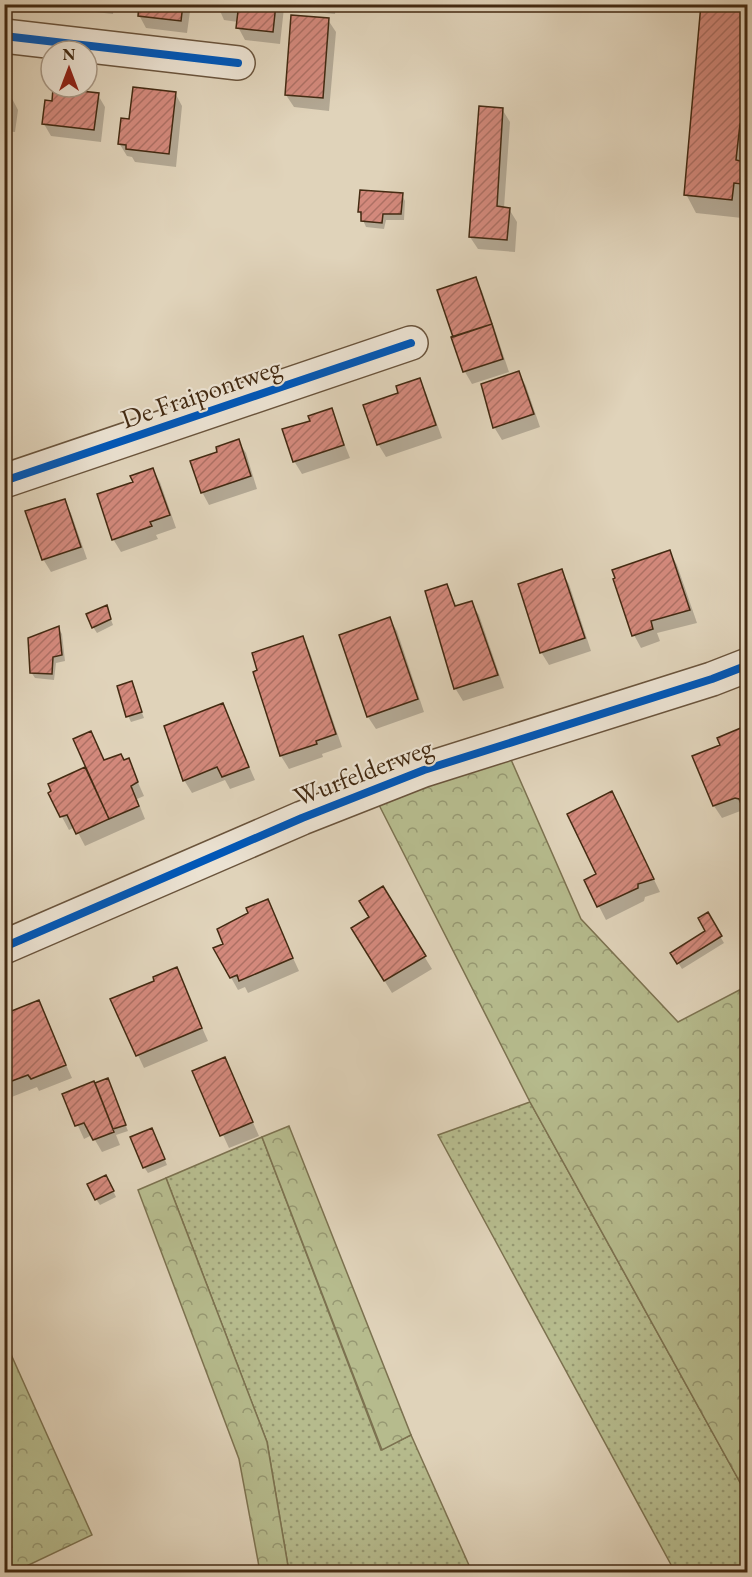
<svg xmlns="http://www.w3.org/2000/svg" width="752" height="1577" font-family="'EB Garamond',serif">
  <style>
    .grass { fill: url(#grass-dots); stroke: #7c7250; stroke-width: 1.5 }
    .forest { fill: url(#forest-crowns); stroke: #7c7250; stroke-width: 1.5 }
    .shadow { fill: #0003 }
    .building { fill: url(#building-hatch); stroke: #432a12; stroke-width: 1.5 }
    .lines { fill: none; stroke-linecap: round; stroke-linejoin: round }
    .street-casing { stroke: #6a543c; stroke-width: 36 }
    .street { stroke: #ebe2d2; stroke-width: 33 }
    .cycleway-casing { stroke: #ebe2d2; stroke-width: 11 }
    .cycleway { stroke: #0057b8; stroke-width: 8 }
    .labels { text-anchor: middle; stroke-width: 4.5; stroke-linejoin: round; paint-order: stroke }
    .street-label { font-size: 27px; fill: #432a12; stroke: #ebe2d2 }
  </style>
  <defs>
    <pattern id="grass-dots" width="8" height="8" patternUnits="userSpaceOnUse" patternTransform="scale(1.5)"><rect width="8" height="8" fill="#b6bb8d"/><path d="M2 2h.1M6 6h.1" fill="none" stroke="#969872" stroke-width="1.8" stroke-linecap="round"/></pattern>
    <pattern id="forest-crowns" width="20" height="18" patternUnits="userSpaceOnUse" patternTransform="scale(1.5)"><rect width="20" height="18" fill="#b6bb8d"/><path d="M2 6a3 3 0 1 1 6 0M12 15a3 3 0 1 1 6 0" fill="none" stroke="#969872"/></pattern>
    <pattern id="building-hatch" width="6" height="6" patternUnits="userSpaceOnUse" patternTransform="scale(1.5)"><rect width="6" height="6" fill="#d3897c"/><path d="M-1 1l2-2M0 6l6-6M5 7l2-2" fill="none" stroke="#ad7064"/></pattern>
  </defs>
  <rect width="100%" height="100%" fill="#e0d3ba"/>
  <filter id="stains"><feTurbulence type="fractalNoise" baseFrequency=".00333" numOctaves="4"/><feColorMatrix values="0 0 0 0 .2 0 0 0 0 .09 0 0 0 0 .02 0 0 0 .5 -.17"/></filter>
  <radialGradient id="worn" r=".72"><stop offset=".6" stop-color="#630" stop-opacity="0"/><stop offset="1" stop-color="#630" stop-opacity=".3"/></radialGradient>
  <path class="grass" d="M530,1102L747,1495V1572H675L438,1135Z
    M262,1137L381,1450L411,1435L472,1572H289L267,1442L166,1178Z"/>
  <path class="forest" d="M509,755L581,919L678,1022L747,986V1495L530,1102L378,803Z
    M289,1126L411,1435L382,1450L262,1137Z
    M166,1178L267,1442L289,1572H260L239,1459L138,1190Z
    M5,1341L92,1535L14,1572H4Z"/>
  <path class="shadow" d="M67,4H114L113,14L69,9Z
    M140,4H191L187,33L146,28L139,15Z
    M217,4H282L284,8L280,44L245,40L238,27V22L224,20Z
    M309,4H336L335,14L314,12Z
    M748,4V201H744L742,218L696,213L686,194Z
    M328,20L336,32L329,111L294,107L286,95Z
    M4,83L18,110L15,132L4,131Z
    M175,93L182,106L176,167L135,162L132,157L127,156L119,143L131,121Z
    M98,95L105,107L101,142L51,136L44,124Z
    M502,109L510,122L504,208L509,209L517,222L515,252L478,249L470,237Z
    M402,195L405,201L404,220H386L384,229L366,227L359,211Z
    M475,278L482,291L509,372L472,384L465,372L439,291Z
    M519,373L526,386L540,427L502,440L494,427Z
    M419,380L426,393L442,438L386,457L378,444L400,394Z
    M331,410L350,458L302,474L294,461L312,422Z
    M238,441L246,453L257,489L209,505L202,492L219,453Z
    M153,470L160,482L176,528L156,535L158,539L121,552L113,539L134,483Z
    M64,501L71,513L87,559L51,572L43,559Z
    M670,552L677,565L697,623L657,633L660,641L641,648L634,635Z
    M561,571L569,584L591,651L549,665L541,652Z
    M446,586L457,607L471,603L479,615L504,688L463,701L455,688Z
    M106,607L113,625L97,633L93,627Z
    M389,618L397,631L424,712L376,729L368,717L341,636Z
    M58,628L62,634L65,661L56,663L54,680L35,678L31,672Z
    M302,638L309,650L342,747L322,754L323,757L289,769L281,756L254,673Z
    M131,683L144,718L131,722L128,716Z
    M222,705L255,780L230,789L225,780L192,793L184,780Z
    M748,727V813L743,810L722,818L714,806L722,745Z
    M128,760L144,796L137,799L145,819L85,846L75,827L69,830L62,817L50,794L53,791L50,785L104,762Z
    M612,793L660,892L645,897L644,901L606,920L586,881L598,874Z
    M267,901L299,971L248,993L245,987L238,990L215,949L225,945L250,913Z
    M707,914L724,943L682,969L672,953L707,931Z
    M370,917L424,956L432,969L392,993L360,941Z
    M176,969L208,1041L144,1068L112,1000L156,982Z
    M38,1002L72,1078L39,1091L37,1087L4,1100V1015Z
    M225,1059L259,1136L229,1148L194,1072Z
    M110,1086L128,1131L116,1135L120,1145L102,1152L92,1135L84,1139L64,1095L98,1091Z
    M155,1136L167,1165L148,1173L144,1167Z
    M109,1182L116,1197L100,1205L96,1199Z"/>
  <path class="building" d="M139,4H183L181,21L138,16Z
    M216,4H276L273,32L236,28L238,11L216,8Z
    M701,4H748V106L745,124H740L736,160L745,162L742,184L734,183L732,200L684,195Z
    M291,15L329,18L323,98L285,95Z
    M133,87L176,92L169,154L126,149V145L118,144L121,118L129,119Z
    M53,88L99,93L94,130L42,124L45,100L52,101Z
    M4,95L11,96L8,120H4Z
    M479,106L503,108L497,206L510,208L507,240L469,237Z
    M360,190L403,193L401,214H383L382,223L361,221V212H358Z
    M476,277L492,324L453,337L437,290Z
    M492,324L503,359L463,372L451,337Z
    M519,371L534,414L493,428L481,384Z
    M420,378L436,425L377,445L363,405L398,393L396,386Z
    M332,408L344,445L293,462L282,429L310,421L308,416Z
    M239,439L251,476L201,493L190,461L217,452L216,447Z
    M153,468L170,515L150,522L152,526L112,540L97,494L133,482L130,476Z
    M65,499L81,547L42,560L25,511Z
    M670,550L690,610L651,621L653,629L632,636L613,579L615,578L612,570Z
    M562,569L585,638L540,653L518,584Z
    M447,584L455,606L472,601L498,675L454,689L425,591Z
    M107,605L111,619L92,628L86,614Z
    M390,617L418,699L367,717L339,635Z
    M59,626L62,655L53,657L52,674L30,673L28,638Z
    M303,636L336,734L316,741L317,744L280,756L253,672L257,670L252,653Z
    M132,681L142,712L126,717L117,686Z
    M223,703L249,767L222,777L217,767L183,781L164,726Z
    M748,725V809L744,811L739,799L735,798L713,806L692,756L720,745L717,738Z
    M91,731L104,760L121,754L124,760L129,758L138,782L131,786L139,806L109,819L73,739Z
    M85,767L109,819L76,834L67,815L60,817L48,793L51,791L48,784Z
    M612,791L654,879L638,884V888L597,907L584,880L596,874L567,814Z
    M383,886L426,956L384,981L351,928L369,917L359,901Z
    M268,899L293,958L239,981L237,975L230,978L213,948L223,944L217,929L248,913L246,908Z
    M708,912L722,936L677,964L670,953L705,931L698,918Z
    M177,967L202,1028L136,1056L110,999L154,981L153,977Z
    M39,1000L66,1065L31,1079L28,1075L4,1084V1014Z
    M225,1057L253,1122L220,1136L192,1071Z
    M108,1078L126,1125L113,1129L95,1083Z
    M94,1081L114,1132L93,1140L84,1123L75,1126L62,1094Z
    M152,1128L165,1159L143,1168L130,1137Z
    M106,1175L114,1191L95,1200L87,1184Z"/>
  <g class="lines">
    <g class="street-casing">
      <path id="street" d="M4,36L238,63
        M4,481L411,343
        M4,947L302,818L424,770L712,679L748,665"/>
    </g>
    <use href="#street" class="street"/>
    <g class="cycleway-casing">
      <path id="cycleway" d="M4,36L238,63
        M4,481L411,343
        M4,947L302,818L424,770L712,679L748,665"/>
    </g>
    <use href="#cycleway" class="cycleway"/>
  </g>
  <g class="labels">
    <g class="street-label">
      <text transform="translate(201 393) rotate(-19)" y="9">De Fraipontweg</text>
      <text transform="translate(363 772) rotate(-21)" y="9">Wurfelderweg</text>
    </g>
  </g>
  <rect width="752" height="1577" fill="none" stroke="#e0d3ba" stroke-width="24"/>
  <rect x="6" y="6" width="740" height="1565" fill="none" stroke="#432a12" stroke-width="3"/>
  <rect x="12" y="12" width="728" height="1553" fill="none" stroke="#432a12" stroke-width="1.5"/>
  <g transform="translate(69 69)"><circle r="28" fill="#ebe2d2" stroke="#a89885" stroke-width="1.5"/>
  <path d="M0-4.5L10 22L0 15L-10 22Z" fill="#8f2418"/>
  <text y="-9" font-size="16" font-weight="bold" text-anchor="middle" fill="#432a12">N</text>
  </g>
  <rect width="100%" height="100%" filter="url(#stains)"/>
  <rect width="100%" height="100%" fill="url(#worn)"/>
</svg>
